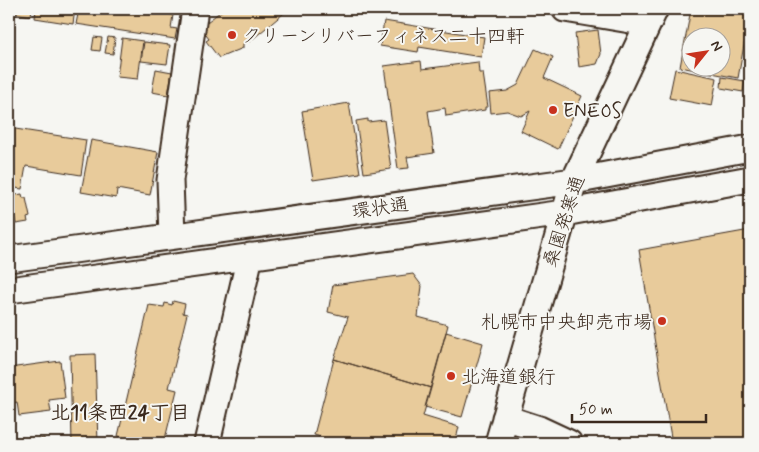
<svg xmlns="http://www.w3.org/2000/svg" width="759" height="452" font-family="Mynerve,'Klee One',sans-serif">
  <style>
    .building { fill: #e8cb9b; stroke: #3b2a1e; fill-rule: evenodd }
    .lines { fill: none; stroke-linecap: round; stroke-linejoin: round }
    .minor-casing { stroke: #3b2a1e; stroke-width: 29 }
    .minor { stroke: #f6f6f2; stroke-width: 25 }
    .poi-dot { fill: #c8321e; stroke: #f6f6f2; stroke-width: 2 }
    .labels { text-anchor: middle; stroke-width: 4; stroke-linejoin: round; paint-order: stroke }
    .poi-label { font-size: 19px; fill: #3b2a1e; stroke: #f6f6f2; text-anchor: start }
    .street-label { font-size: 19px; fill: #3b2a1e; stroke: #f6f6f2 }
    .neighbourhood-label { font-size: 20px; font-weight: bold; fill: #3b2a1e; stroke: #f6f6f2 }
  </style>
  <rect width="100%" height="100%" fill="#f6f6f2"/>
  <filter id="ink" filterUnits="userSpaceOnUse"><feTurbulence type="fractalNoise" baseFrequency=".02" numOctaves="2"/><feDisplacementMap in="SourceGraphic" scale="10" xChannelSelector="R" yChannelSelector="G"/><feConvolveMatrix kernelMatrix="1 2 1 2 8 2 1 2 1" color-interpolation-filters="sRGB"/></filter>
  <g filter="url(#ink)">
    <path class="building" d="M9,9H32L31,16L9,12Z
      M36,9H75L73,24L35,18Z
      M79,9H144V11L173,15L171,28L177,29L175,39L76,24Z
      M224,9H289L249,42L248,40L243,44V48L219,58L206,41L209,39L203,31V25Z
      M691,9H750V23H748L738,78L680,67ZM692,38H722V68H692Z
      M384,21L484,37L481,57L419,47L418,52L380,46Z
      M598,30L601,54L597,64L579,67L575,33Z
      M94,37L102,38L100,51L92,50Z
      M108,37L115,38L113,54L105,53Z
      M122,38L143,41L138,79L117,77Z
      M144,42L170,45L167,64L141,61Z
      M535,49L553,57L544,78L582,96L558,149L521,131L530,111L521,116L507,111L491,113L489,93L507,91L518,85Z
      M421,61L422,69L478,62L479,73H483L488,107H485V110L446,116L445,108L428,111L434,153L407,157L409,168L398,169L384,66Z
      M156,69L172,72L168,95L152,92Z
      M675,69L717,78L712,106L669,98Z
      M722,77L745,81L743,92L721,88Z
      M349,103L360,173L313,180L302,111Z
      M368,119V122L384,120L391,169L364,173L356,121Z
      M9,128L86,140L81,175L26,166L22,189L9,187Z
      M91,140L158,152L150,195L117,189L116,198L81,192Z
      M22,194L23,198H26L30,217L27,218L28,222L16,224L10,196Z
      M750,230V443H672L639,250Z
      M413,274L422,286L418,317L448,325L431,388L334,359L348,317L328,312L333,285Z
      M173,301L185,304L183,313L187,314L169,388L177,390L164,443H125L126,438L118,436L149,305L164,307L165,303L172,305Z
      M446,332L483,343L462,417L425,407Z
      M95,354L98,443H72L70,355Z
      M334,359L431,388L423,416L459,427L455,443H342L314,435Z
      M60,361L65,398L49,400L51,412L19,416L17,402L12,403L9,368Z
      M44,438L45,443H21Z"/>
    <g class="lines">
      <g class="minor-casing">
        <path id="minor" d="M565,9L648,23
          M172,236L170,180L195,9
          M9,259L574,181L750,148
          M9,290L564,213L750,179
          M505,418L539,429L569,443
          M207,443L250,256
          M498,443L574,181L655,9"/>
      </g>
      <use href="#minor" class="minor"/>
    </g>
  </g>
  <g class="poi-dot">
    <circle cx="232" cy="35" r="5"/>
    <circle cx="553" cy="110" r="5"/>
    <circle cx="662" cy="321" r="5"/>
    <circle cx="451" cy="376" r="5"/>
  </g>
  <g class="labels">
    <g class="poi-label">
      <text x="242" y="42">クリーンリバーフィネス二十四軒</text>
      <text x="563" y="117">ENEOS</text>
      <text x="652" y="328" text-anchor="end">札幌市中央卸売市場</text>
      <text x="461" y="383">北海道銀行</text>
    </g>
    <g class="street-label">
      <text transform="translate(380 207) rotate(-8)" y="7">環状通</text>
      <text transform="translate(563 221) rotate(-72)" y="7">桑園発寒通</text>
    </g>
    <g class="neighbourhood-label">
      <text x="120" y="419">北11条西24丁目</text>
    </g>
  </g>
  <rect width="759" height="452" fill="none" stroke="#f6f6f2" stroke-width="30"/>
  <rect x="15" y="15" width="729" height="422" fill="none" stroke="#3b2a1e" stroke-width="2" filter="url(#ink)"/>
  <g transform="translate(706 52) rotate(60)"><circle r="24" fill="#f6f6f2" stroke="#aba49d"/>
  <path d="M0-4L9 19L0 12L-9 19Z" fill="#c8321e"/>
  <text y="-8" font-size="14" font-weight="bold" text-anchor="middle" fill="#3b2a1e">N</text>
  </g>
  <path d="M572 414v8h134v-8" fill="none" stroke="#3b2a1e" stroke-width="2.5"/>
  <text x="579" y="414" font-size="15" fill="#3b2a1e" stroke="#f6f6f2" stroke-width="4" paint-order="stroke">50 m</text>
</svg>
